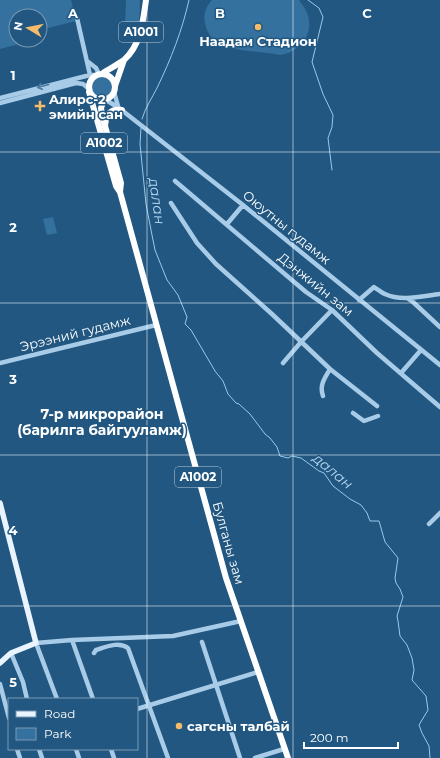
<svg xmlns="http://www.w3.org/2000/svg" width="440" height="758" font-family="Montserrat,sans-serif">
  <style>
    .green { fill: #35719f }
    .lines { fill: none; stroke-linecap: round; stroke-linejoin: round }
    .stream { stroke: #9bc9e9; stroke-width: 1 }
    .minor { stroke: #a8cce8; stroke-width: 4.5 }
    .major { stroke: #eaf4fe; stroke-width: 5.5 }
    .highway { stroke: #fff; stroke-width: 6 }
    .oneway { stroke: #4a7aa0 }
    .grid { fill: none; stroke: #fff; stroke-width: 1; stroke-opacity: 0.55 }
    .poi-dot { fill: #f4bb69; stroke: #215781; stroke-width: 1.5 }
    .labels { text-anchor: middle; stroke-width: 3; stroke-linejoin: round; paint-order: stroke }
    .shield { fill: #215781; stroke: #bccdd9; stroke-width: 1 }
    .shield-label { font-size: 12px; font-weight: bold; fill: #fff }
    .poi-label { font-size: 13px; font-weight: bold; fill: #fff; stroke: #215781; text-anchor: start }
    .street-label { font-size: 13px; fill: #fff; stroke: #215781 }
    .water-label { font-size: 14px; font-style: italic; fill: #b3d6ef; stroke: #215781 }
    .neighbourhood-label { font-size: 14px; font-weight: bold; fill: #fff; stroke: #215781 }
    .grid-label { font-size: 13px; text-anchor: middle; font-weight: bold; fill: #fff; stroke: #215781; stroke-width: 3; stroke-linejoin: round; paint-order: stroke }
  </style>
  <rect width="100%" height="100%" fill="#215781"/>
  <path class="green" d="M0,0H71L76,21L40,30L43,38L40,39V16H16V40H34L0,49Z
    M126,0H140L139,27H125Z
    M212,0H299C302,5 307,10 308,16C314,35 298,53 280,55C270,53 259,52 249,51C228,48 210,47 205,23C203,15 206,6 212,0Z
    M91 87a11 11 0 1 1 22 0a11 11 0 1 1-22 0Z
    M53,217L57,233L47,235L43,219Z"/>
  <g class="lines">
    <path class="stream" d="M308,0L319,8L323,17L312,62L323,94L333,115L332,127L328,138L332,170
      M142,119C145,108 152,98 157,88C171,59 182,31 189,0
      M141,128L140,144L146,204L152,235L155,250L167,280L178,295L187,317L185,324L191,330L215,371L223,381L228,394L236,403L239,404L250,414L265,434L270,438L277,447L280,456L288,458L292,456L301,458L319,471L324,473L333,486L350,499L361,505L367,513L370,521H379L385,542L398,558L395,578L396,583L400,589L403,597L397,616L398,621L400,636L407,645L412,658L414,670L412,680L426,696L428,710L419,725L422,733L429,746L430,758"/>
    <path class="minor" d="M77,18L90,75
      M87,61L96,68L99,74
      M114,92L118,106
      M0,98L90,75H95
      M106,100L119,108L243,205L440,365
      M0,103L76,83L83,84L88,88
      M175,181L306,292L332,310L377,353L440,407
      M171,203L197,243L216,264L273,315L330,369L377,406
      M227,224L243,205
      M407,298L413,302L440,327
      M359,300L374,287C377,289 381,292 385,294C401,302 423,296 440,294
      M0,363L156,325
      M283,363L301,342L332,310
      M401,373L421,350
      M323,396C319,385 325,378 330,369
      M353,413L364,421L378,416
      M429,524L440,513
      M72,640L173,636L241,621
      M202,642L240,758
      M11,653L23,682L27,699
      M94,653L96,650C106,647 118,641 128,648L168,758
      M0,684L9,718
      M57,699L36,643L72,640L93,699
      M137,709L258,672
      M17,749L20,758
      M39,749L42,758
      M76,749L79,758
      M111,749L114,758
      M255,758L284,749"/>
    <path class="major" d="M0,503L36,643L11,653L0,663"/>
    <path class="highway" d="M103,73C109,69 117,65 124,60C141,45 143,21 146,0
      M89 87a13 13 0 1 1 26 0a13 13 0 1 1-26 0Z
      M115,86L124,60
      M89,92L116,186L120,192L226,578L288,758
      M104,100L101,108L102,115L121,183L120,192
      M105,126C106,115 110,108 122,110"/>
  </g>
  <defs><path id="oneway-shaft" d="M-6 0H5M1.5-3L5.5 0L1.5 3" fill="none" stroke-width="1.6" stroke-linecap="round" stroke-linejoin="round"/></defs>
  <use class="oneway" href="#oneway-shaft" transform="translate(43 86) rotate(165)"/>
  <path class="grid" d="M147,0V758M293,0V758M0,152H440M0,303H440M0,455H440M0,606H440"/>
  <g class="poi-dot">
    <circle cx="258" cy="27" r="4"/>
    <path d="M38 100h4v4h4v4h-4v4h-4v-4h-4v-4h4z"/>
    <circle cx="179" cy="726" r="4"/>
  </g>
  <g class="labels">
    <g class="shield">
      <rect x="119" y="22" width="44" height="20" rx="3"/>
      <rect x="81" y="133" width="46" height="20" rx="3"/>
      <rect x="175" y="467" width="46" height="20" rx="3"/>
    </g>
    <g class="shield-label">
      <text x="141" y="36">A1001</text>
      <text x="104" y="147">A1002</text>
      <text x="198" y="481">A1002</text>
    </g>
    <g class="poi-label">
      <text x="258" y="46" text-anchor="middle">Наадам Стадион</text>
      <text x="49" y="104">Aлирс-2<tspan x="49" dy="15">эмийн сан</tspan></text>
      <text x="187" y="731">сагсны талбай</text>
    </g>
    <g class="street-label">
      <text transform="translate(287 227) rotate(39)" y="5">Оюутны гудамж</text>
      <text transform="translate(316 284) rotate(39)" y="5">Дэнжийн зам</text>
      <text transform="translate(75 333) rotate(-14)" y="5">Эрээний гудамж</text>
      <text transform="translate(229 543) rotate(74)" y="5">Булганы зам</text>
    </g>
    <g class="water-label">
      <text transform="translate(157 201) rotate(82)" y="5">далан</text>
      <text transform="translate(333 471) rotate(40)" y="5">далан</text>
    </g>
    <g class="neighbourhood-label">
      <text x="102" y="419">7-р микрорайон<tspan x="102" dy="16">(барилга байгууламж)</tspan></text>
    </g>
  </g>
  <g class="grid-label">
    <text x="73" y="18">A</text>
    <text x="220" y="18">B</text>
    <text x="367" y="18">C</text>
    <text x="13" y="80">1</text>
    <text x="13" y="232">2</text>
    <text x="13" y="384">3</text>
    <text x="13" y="535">4</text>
    <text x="13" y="687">5</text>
  </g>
  <rect x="8" y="698" width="130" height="52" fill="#215781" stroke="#7a9ab3"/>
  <rect x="16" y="711" width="20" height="6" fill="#eaf4fe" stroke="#7a9ab3"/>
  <text x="44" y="718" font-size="12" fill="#ffffff">Road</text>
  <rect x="16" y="728" width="20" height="12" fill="#35719f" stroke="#7a9ab3"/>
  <text x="44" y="738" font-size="12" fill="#ffffff">Park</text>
  <g transform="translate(28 28) rotate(280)"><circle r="19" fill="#215781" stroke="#7a9ab3"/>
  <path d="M0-3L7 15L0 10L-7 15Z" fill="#f4bb69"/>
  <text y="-6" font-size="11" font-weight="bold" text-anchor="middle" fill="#ffffff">N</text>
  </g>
  <path d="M304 742v6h94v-6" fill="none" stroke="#ffffff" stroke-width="2"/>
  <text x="310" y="742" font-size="12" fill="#ffffff" stroke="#215781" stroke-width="3" paint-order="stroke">200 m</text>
</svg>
